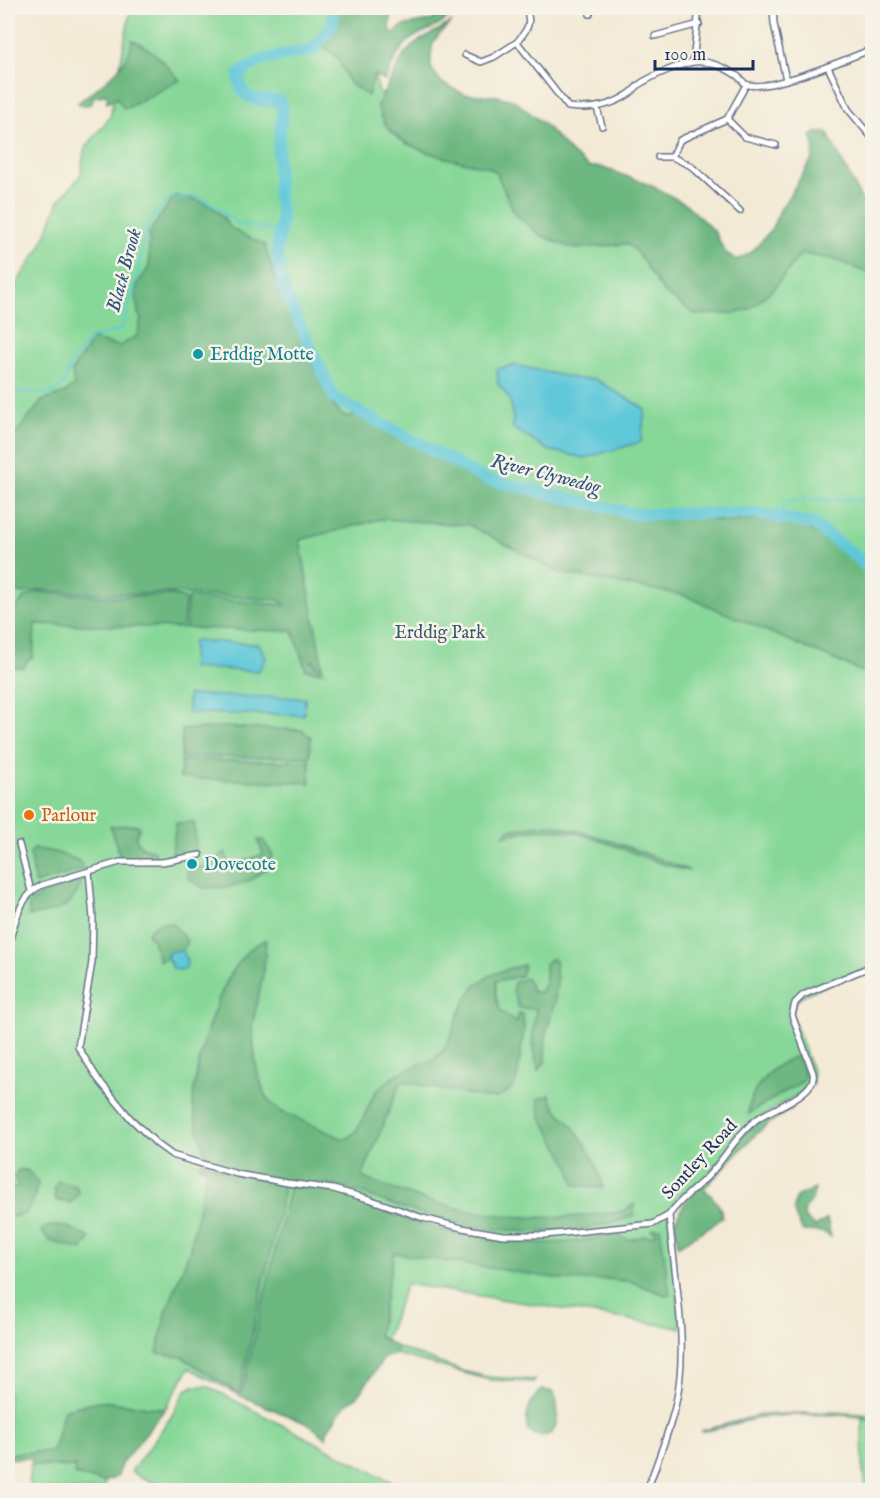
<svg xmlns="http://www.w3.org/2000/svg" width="880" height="1498" font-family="'IM FELL English',serif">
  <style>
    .green { fill: #87d898; stroke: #51847b; stroke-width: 1.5 }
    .forest { fill: #6db880; stroke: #44746f; stroke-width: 1.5 }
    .water { fill: #5ec8d9; stroke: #3c7c9c; stroke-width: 1.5 }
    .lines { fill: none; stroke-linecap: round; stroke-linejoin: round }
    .stream { stroke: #5ec8d9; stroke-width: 2 }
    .river { stroke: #5ec8d9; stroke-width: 12 }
    .minor-casing { stroke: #677088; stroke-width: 8 }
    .minor { stroke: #fff; stroke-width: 5 }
    .culture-dot { fill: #0f9aa8; stroke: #f7f3e8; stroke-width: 2 }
    .food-dot { fill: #e8710a; stroke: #f7f3e8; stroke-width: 2 }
    .labels { text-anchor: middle; stroke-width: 5; stroke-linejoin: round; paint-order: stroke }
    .culture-label { font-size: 18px; fill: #0d838f; stroke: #f7f3e8; text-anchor: start }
    .park-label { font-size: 18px; fill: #36596c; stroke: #f7f3e8 }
    .food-label { font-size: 18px; fill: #c56008; stroke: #f7f3e8; text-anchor: start }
    .street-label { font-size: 18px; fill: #1b2f5e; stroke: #f7f3e8 }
    .water-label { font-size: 20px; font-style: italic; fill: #2c557d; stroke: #f7f3e8 }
  </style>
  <rect width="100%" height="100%" fill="#f7f3e8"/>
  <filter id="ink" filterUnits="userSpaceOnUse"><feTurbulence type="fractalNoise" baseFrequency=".0167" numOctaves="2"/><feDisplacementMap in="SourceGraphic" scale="12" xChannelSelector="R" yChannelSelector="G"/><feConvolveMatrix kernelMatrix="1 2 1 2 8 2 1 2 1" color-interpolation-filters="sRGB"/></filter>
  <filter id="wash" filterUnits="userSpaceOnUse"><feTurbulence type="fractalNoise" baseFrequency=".008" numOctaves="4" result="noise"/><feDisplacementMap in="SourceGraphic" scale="24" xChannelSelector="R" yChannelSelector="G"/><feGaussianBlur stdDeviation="1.35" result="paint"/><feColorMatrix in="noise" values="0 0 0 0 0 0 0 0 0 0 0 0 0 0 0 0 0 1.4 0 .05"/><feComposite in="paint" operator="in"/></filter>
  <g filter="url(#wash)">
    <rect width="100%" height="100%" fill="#f3ead5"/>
    <path class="green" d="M131,8H358L379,93L401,94L722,286L799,223L872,244V966L803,995L795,1003L792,1015L813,1073V1085L759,1118L708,1175L669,1215L681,1328L406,1284L388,1333L375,1360L328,1429L241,1396L189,1368L165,1409L99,1401L66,1409L63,1413L53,1451L8,1454V297L41,246L59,201L81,175L84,150L110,117Z
      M397,1347L462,1371L489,1377L535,1380L534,1382L489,1380L396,1354Z
      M193,1386H207L407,1490H169L131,1472L171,1417L186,1390Z
      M862,1417L872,1420V1490H866L863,1475Z
      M31,1465L75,1467V1475L105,1482L104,1490H30L29,1474Z"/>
    <path class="forest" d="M333,8H392L390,26L392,34L403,26L433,20L439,8H454C441,32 428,26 410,40C397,51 392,66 385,81L374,75L368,96L349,83L338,58L318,43L326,31Z
      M452,22C433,39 430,42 431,68L442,83L464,94L497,96L515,101L545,125L571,153L589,167H601L650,185L686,204L714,231L725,252L737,260L752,252L771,230L780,210L813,158L814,144L811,136L816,133L827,132L872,220V275L836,260L801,254L774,288L750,309L735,313L696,315L664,293L636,251L627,244L574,249L542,236L515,214L496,172L488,167C458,161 402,152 385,124C382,119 380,112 377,106L405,53L417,42Z
      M132,40C153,48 166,65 180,80L125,109L117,98L107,103L106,101L109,100L104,93L101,96H94L92,103C86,106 84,106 78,103C98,86 130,68 132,40Z
      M174,196C190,197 211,202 222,216C226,220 226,224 230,227C240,235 254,239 265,245L276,282L313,367L333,405L343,416L349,417L360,414L370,416L405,431L461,466L497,482L525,490L558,496L606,512L621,514H671L728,522L772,518L792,519L831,542L846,556L850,553L872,572V676L683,595L560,573L469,525L381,519L300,540L323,670L326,673L313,660L311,661L321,672L306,670L292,629L287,631L186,628L187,601L189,597L285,605L279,600L178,593L120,594L40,590L21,593L8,591V435L14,436L42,401L65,393L74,385L72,371L92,340L120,346L137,336L141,319L138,313L136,293L138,283L149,267V233Z
      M39,592L114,597L174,595L185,599L183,628L35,624L33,658L28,660L24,667H8V618L25,597Z
      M220,727L302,730L311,737L310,757H181L182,730Z
      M181,760L310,761V783L180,778Z
      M194,822L196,848L195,852L171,858L176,823Z
      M548,824C597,833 644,853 690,871C639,862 589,825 535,830C524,831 514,834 503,836L508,830Z
      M138,825L140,828C130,841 141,848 154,851L156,855L154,859H121L110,826Z
      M258,840H263L273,855L266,869L249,881L228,887L203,888L188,878L187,871L204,866L215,865L217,858L225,852L230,866L263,854Z
      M34,849C52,850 65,854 81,862L83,867L82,870L35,884L30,853Z
      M83,878C71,912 61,910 29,916V904L42,894Z
      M159,923H172L187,941L183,951L169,952L167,958L159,961L153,940L147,934L151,928Z
      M266,940L264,970L252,1027L256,1066L264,1093L269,1101L280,1111L344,1139C362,1135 366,1105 376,1092C385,1082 398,1073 410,1068C420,1064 430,1063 439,1055C447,1048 450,1037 454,1027C470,984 479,975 524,965L521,976L496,981V997L501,1012L517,1022L519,1013L523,1014L524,1030L517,1078L514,1086L506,1093L496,1098H486L401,1081L362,1177C439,1209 507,1224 590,1215C606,1213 622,1215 634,1204V1215C564,1245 479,1231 409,1210C387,1204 366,1193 344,1188C326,1183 307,1184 289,1182C259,1179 229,1170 200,1161H207C203,1144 193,1119 193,1102C194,1063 224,951 266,940Z
      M550,959L555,960L557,980L555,1001L546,1035L545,1062L538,1071L532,1040L536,1009L519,1008L513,992L514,982L527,978L533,992H540L545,984V964Z
      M798,1056L805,1077L803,1081L748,1114C750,1087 773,1063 798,1056Z
      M550,1095C552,1107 561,1113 569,1122C584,1140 599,1165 603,1188L575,1185L569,1166L541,1117L538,1099Z
      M791,1104L792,1109C754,1128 735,1159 704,1188C712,1197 722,1205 722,1217L714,1224L678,1246L674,1222L685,1203L710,1177L744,1134L761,1121Z
      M199,1164L285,1185L239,1394L182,1357L157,1353L166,1313L190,1249L207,1170L199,1166Z
      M18,1170H27L38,1182L34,1199L26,1213L8,1218V1189L19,1186L14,1178Z
      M58,1181L76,1186L79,1194L70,1203L56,1200L54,1191Z
      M290,1186L328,1188L365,1199L369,1205C392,1214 415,1224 439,1229C495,1243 560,1250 616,1233C633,1247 634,1234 652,1236L656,1233L651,1229L660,1228L670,1294L665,1295L632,1282L609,1279L573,1281L394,1253L378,1336L397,1347L396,1354L384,1358L357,1397L346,1404L328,1429L326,1438L310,1425L241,1396Z
      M815,1189C814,1200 803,1206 804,1217L815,1227L827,1219L831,1237L823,1232L803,1231C795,1218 791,1211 797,1196Z
      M48,1226H65L90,1238L82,1250L50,1241L41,1231Z
      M543,1389C546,1390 550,1391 552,1392C560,1398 558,1422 554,1430C549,1439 533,1436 527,1430C525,1414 530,1399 543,1389Z
      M99,1401L165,1409L121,1464L118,1476L105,1482L75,1475V1467L31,1465L32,1458L8,1459V1454L53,1451L64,1410Z
      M830,1412L863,1414L872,1416V1420C846,1412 788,1414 760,1418C742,1420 715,1432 700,1431L760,1415Z"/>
    <path class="water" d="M514,365L578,379H595L645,409L641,442L585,458L548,450L513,428C513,409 512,398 498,384L497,369Z
      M193,641L259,644L266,659L258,671L192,668Z
      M188,695L305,698L304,715L188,713Z
      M175,951H183L187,961L186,967L182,970L174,969L167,958L169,952Z"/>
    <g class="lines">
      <path class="stream" d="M8,390L48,394L63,386L70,365L89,339L121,330L136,284L143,243L150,222L168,199L196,196L219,208L238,224L280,231
        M780,518L785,502L793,499L872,500"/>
      <path class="river" d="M333,8V25L312,51C288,54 256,57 239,75C239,102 258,100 280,101L283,107L278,153V197L282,216L277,251L283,288L334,398L485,479L635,514L755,513L813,524L858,558L872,572"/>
    </g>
  </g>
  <g filter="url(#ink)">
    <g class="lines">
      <g class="minor-casing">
        <path id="minor" d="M773,8L774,24L786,80
          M590,14L591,8
          M655,36L699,24
          M517,42C527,30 533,23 525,8
          M465,55L481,62L494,57L517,42L568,107C589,110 611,106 629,94C634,91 637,85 643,82C655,75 680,64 694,62C709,60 724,67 736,75C740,77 743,83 746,84C765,94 852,57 872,49
          M693,62L699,8
          M828,67L848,109L872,138
          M597,108L602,126
          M727,119L745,137L776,145
          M658,157H672
          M740,211L691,166L672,157L680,140L727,119L746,85
          M19,844L31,891
          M89,871L93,919L92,962L78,1047L98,1079L130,1118L157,1144L172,1155L192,1161L237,1174L288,1183L333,1189L369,1199L423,1218L462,1228L503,1235H545L653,1224L669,1215
          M8,946C15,923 19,896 42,885L120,862H162L200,855
          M647,1490C657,1463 668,1435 675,1407C690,1346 674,1276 669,1215C681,1198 694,1190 708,1176C726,1157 738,1132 760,1117C774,1108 818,1093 813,1073L792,1015L795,1003L803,995L872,966"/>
      </g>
      <use href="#minor" class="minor"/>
    </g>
  </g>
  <g class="culture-dot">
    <circle cx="198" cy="354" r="6"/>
    <circle cx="192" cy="864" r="6"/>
  </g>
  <circle class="food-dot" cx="29" cy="815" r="6"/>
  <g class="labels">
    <g class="culture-label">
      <text x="210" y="360">Erddig Motte</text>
      <text x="204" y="870">Dovecote</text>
    </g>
    <g class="park-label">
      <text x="440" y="638">Erddig Park</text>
    </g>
    <g class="food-label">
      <text x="41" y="821">Parlour</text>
    </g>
    <g class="street-label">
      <text transform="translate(699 1159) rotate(-47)" y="6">Sontley Road</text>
    </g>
    <g class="water-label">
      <text transform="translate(123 270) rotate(-75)" y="7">Black Brook</text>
      <text transform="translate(546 473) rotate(14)" y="7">River Clywedog</text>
    </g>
  </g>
  <rect width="880" height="1498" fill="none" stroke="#f7f3e8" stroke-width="30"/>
  <path d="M655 60v9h98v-9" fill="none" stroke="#1b2f5e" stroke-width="3"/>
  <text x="664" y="60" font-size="18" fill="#1b2f5e" stroke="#f7f3e8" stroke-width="4.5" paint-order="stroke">100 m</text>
</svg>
